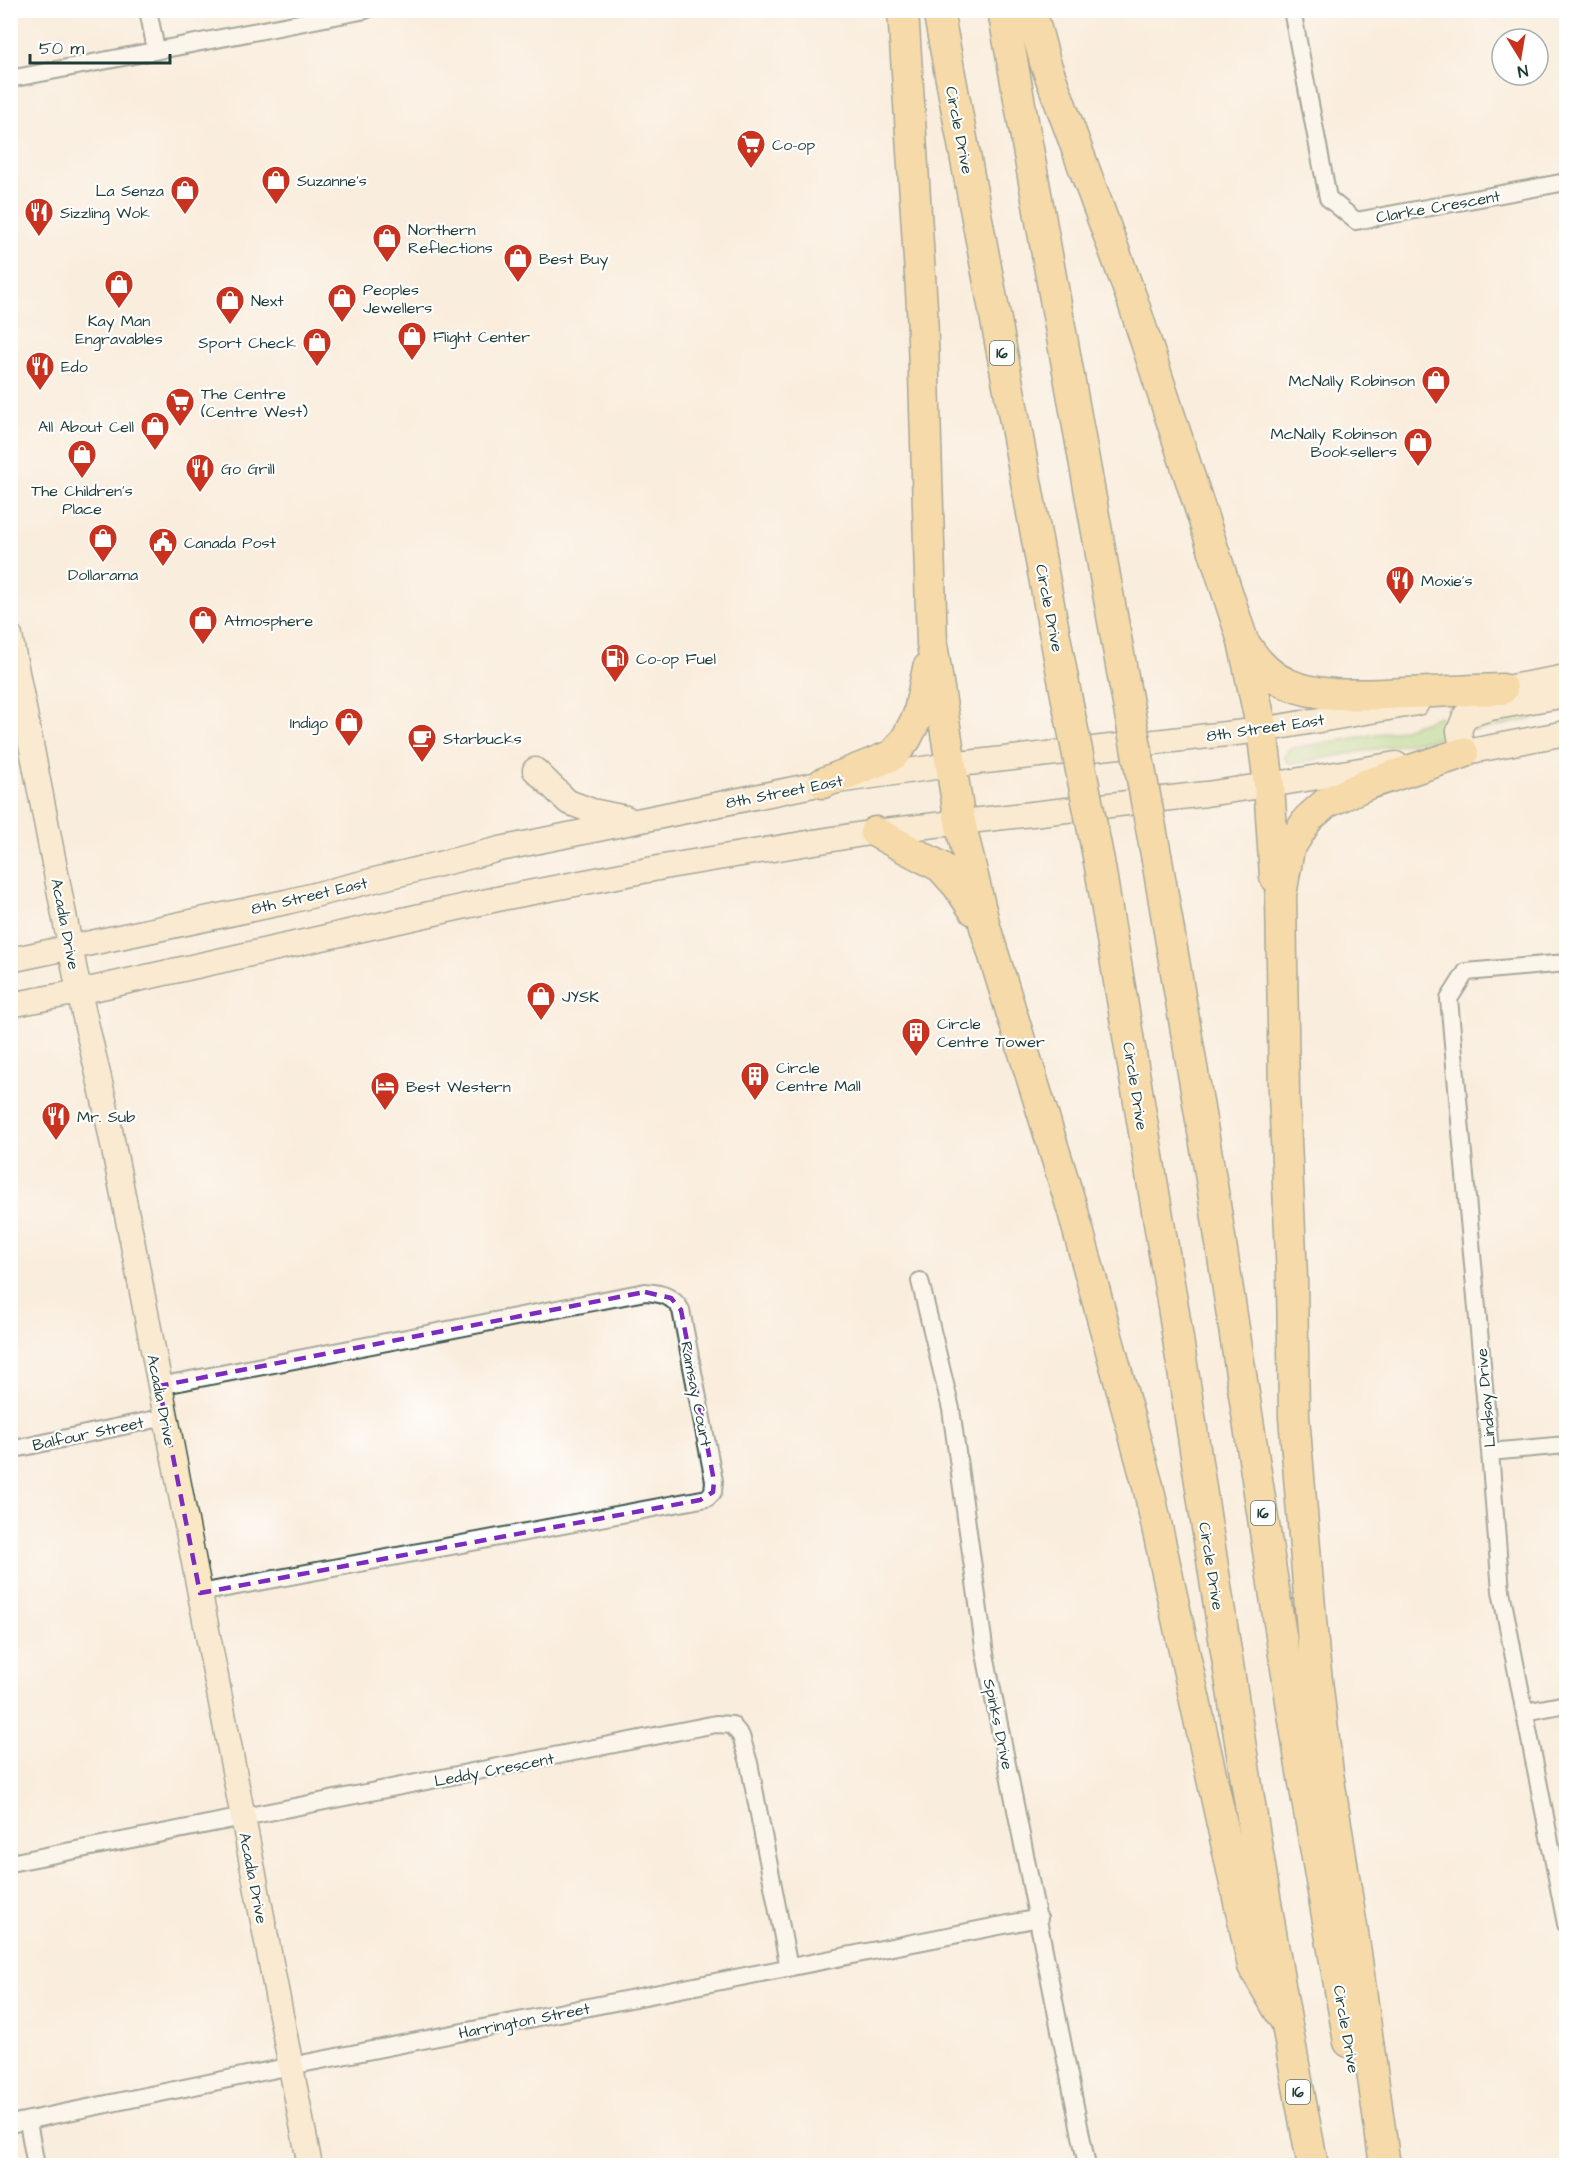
<svg xmlns="http://www.w3.org/2000/svg" width="1577" height="2176" font-family="'Architects Daughter',sans-serif">
  <style>
    .green { fill: #a8d988; stroke: #648b5e; stroke-width: 1.5 }
    .lines { fill: none; stroke-linecap: round; stroke-linejoin: round }
    .street-casing { stroke: #40574d; stroke-width: 20 }
    .secondary-casing { stroke: #40574d; stroke-width: 27 }
    .highway-casing { stroke: #40574d; stroke-width: 33 }
    .street { stroke: #fff; stroke-width: 16 }
    .secondary { stroke: #fae7c3; stroke-width: 24 }
    .highway { stroke: #f2c36a; stroke-width: 30 }
    .highway-bridge-casing { stroke: #40574d; stroke-width: 33; stroke-linecap: butt }
    .highway-bridge { stroke: #f2c36a; stroke-width: 30 }
    .marked { fill: none; stroke: #7b2cbf; stroke-width: 4.5; stroke-dasharray: 12 8; stroke-linejoin: round }
    .labels { text-anchor: middle; stroke-width: 4.5; stroke-linejoin: round; paint-order: stroke }
    .shield { fill: #fff; stroke: #627771; stroke-width: 1.5 }
    .shield-label { font-size: 15px; font-weight: bold; fill: #1f3d34 }
    .street-label { font-size: 16px; fill: #1f3d34; stroke: #fff }
    .poi-label { font-size: 16px; fill: #1f3d34; stroke: #fff; text-anchor: start }
  </style>
  <rect width="100%" height="100%" fill="#fff"/>
  <filter id="ink" filterUnits="userSpaceOnUse"><feTurbulence type="fractalNoise" baseFrequency=".0167" numOctaves="2"/><feDisplacementMap in="SourceGraphic" scale="12" xChannelSelector="R" yChannelSelector="G"/><feConvolveMatrix kernelMatrix="1 2 1 2 8 2 1 2 1" color-interpolation-filters="sRGB"/></filter>
  <filter id="wash" filterUnits="userSpaceOnUse"><feTurbulence type="fractalNoise" baseFrequency=".008" numOctaves="4" result="noise"/><feDisplacementMap in="SourceGraphic" scale="24" xChannelSelector="R" yChannelSelector="G"/><feGaussianBlur stdDeviation="1.35" result="paint"/><feColorMatrix in="noise" values="0 0 0 0 0 0 0 0 0 0 0 0 0 0 0 0 0 1.4 0 .05"/><feComposite in="paint" operator="in"/></filter>
  <g filter="url(#wash)">
    <rect width="100%" height="100%" fill="#f9eddd"/>
    <path class="green" d="M1566,706V712L1475,731L1470,728L1471,722Z
      M1440,716L1444,737L1296,763H1289L1284,757L1289,749L1401,730Z"/>
  </g>
  <g filter="url(#ink)">
    <g class="lines">
      <g class="street-casing">
        <path id="street" d="M148,10L156,50
          M1292,10L1328,198L1356,221L1566,182
          M10,79L366,10
          M1566,963L1466,972L1449,999L1490,1452L1501,1591L1566,1924
          M920,1281L951,1409L985,1654L1087,2166
          M159,1386L645,1292C661,1293 673,1296 681,1310L714,1481L713,1492L707,1498L200,1593
          M10,1450L166,1417
          M1490,1452L1566,1445
          M1525,1712L1566,1704
          M10,1863L716,1724L732,1725L741,1736L749,1763L789,1968
          M28,2122L36,2166
          M10,2124L291,2066L1039,1918"/>
      </g>
      <g class="secondary-casing">
        <path id="secondary" d="M10,636L79,992L104,1100L132,1240L310,2166
          M1484,692L1566,677
          M1463,753L1459,731L1465,716L1490,708L1566,695
          M1445,756L1566,733
          M535,770L568,802L592,811L626,818
          M10,960L286,902L500,849L823,783L950,765L1262,730L1417,703
          M10,1005L79,992L502,898L669,866L875,832L1206,794L1288,782L1396,764"/>
      </g>
      <g class="highway-casing">
        <path id="highway" d="M903,10L922,307L932,644L960,822L985,927L1072,1208L1148,1486L1253,1966L1284,2019
          M938,10L1066,695
          M1003,10L1124,682
          M1031,10L1045,62L1132,299L1243,641L1262,730L1269,785L1275,877
          M1245,644C1255,660 1269,676 1288,684C1321,699 1370,694 1406,693C1438,692 1470,690 1502,689
          M823,783L893,755L906,739L918,716L928,668
          M875,832L941,867L958,886L974,910
          M1157,860L1212,1185L1301,1766L1349,2042
          M1099,861C1123,1010 1149,1158 1173,1307C1218,1593 1258,1881 1313,2166
          M1385,2166L1356,1953L1328,1773L1314,1655L1294,1417L1292,1278L1284,1094L1281,895L1289,849L1308,819L1326,803L1368,784L1463,753"/>
      </g>
      <use href="#street" class="street"/>
      <use href="#secondary" class="secondary"/>
      <use href="#highway" class="highway"/>
      <g class="highway-bridge-casing">
        <path id="highway-bridge" d="M1124,682L1157,860
          M1066,695L1099,861"/>
      </g>
      <use href="#highway-bridge" class="highway-bridge"/>
    </g>
  </g>
  <path d="M0 0H1577V2176H0ZM645,1292L671,1298L681,1310L714,1481L713,1492L700,1500L200,1593L159,1386Z" fill="#f9eddd" fill-opacity=".55" fill-rule="evenodd"/>
  <path class="marked" d="M645,1292L671,1298L681,1310L714,1481L713,1492L700,1500L200,1593L159,1386Z"/>
  <defs>
    <g id="supermarket-pin" transform="scale(1.5)"><path d="M0 17L-7.5 6A9.5 9.5 0 1 1 7.5 6Z" fill="#c8321e" stroke="#fff"/><path d="M-6-5.5h2.5l.6 2H6L4.5 2H-2.5L-4.4-4H-6ZM-1.5 3.2a1.3 1.3 0 1 0 .1 0ZM3 3.2a1.3 1.3 0 1 0 .1 0Z" fill="#fff"/></g>
    <g id="shop-pin" transform="scale(1.5)"><path d="M0 17L-7.5 6A9.5 9.5 0 1 1 7.5 6Z" fill="#c8321e" stroke="#fff"/><path d="M-5-2.5h2.3a2.7 3.5 0 0 1 5.4 0H5L5.5 6h-11ZM-1.5-2.5h3a1.5 2.3 0 0 0-3 0Z" fill="#fff"/></g>
    <g id="restaurant-pin" transform="scale(1.5)"><path d="M0 17L-7.5 6A9.5 9.5 0 1 1 7.5 6Z" fill="#c8321e" stroke="#fff"/><path d="M-5-6h1v4h1v-4h1v4h1v-4h1v5L-1.5 .5V6h-2V.5L-5-1ZM5-6V6H3V1.5H1.5Q1.5-4 5-6Z" fill="#fff"/></g>
    <g id="civic-pin" transform="scale(1.5)"><path d="M0 17L-7.5 6A9.5 9.5 0 1 1 7.5 6Z" fill="#c8321e" stroke="#fff"/><path d="M-.6-6.5H3V-4.5H.6V-3L4-1V1h2V6H-6V1h2V-1L-.6-3ZM-1.2 2.5V6h2.4V2.5Z" fill="#fff"/></g>
    <g id="fuel-pin" transform="scale(1.5)"><path d="M0 17L-7.5 6A9.5 9.5 0 1 1 7.5 6Z" fill="#c8321e" stroke="#fff"/><path d="M-5.5-6h7V0h2V4h1.3V-2.5L3-4.5l.8-.8L6-3V5H2.5V1h-1V6h-7ZM-4.2-4.7v3.2H.2V-4.7Z" fill="#fff"/></g>
    <g id="cafe-pin" transform="scale(1.5)"><path d="M0 17L-7.5 6A9.5 9.5 0 1 1 7.5 6Z" fill="#c8321e" stroke="#fff"/><path d="M-5.5-4.5H6V0H3Q3 3.5 0 3.5H-2.5Q-5.5 3.5-5.5 0ZM3-3.2v2h1.7v-2ZM-6 4.5H4V6H-6Z" fill="#fff"/></g>
    <g id="building-pin" transform="scale(1.5)"><path d="M0 17L-7.5 6A9.5 9.5 0 1 1 7.5 6Z" fill="#c8321e" stroke="#fff"/><path d="M-4-6H4V6H1V3H-1V6H-4ZM-2.5-4.3h1.7v1.8h-1.7ZM.8-4.3h1.7v1.8H.8ZM-2.5-1h1.7V.8h-1.7ZM.8-1h1.7V.8H.8Z" fill="#fff"/></g>
    <g id="hotel-pin" transform="scale(1.5)"><path d="M0 17L-7.5 6A9.5 9.5 0 1 1 7.5 6Z" fill="#c8321e" stroke="#fff"/><path d="M-6-4.5h1.5V1H6V5H4.5V3h-9V5H-6ZM-4 0a1.8 1.8 0 1 1 3.6 0ZM.5 0V-2.5h3Q6-2.5 6 0Z" fill="#fff"/></g>
  </defs>
  <g fill-rule="evenodd">
    <use href="#supermarket-pin" x="751" y="144"/>
    <use href="#shop-pin" x="276" y="180"/>
    <use href="#shop-pin" x="185" y="190"/>
    <use href="#restaurant-pin" x="39" y="212"/>
    <use href="#shop-pin" x="387" y="238"/>
    <use href="#shop-pin" x="518" y="258"/>
    <use href="#shop-pin" x="119" y="284"/>
    <use href="#shop-pin" x="342" y="298"/>
    <use href="#shop-pin" x="230" y="300"/>
    <use href="#shop-pin" x="412" y="336"/>
    <use href="#shop-pin" x="317" y="342"/>
    <use href="#restaurant-pin" x="40" y="366"/>
    <use href="#shop-pin" x="1436" y="380"/>
    <use href="#supermarket-pin" x="180" y="402"/>
    <use href="#shop-pin" x="155" y="426"/>
    <use href="#shop-pin" x="1418" y="442"/>
    <use href="#shop-pin" x="82" y="454"/>
    <use href="#restaurant-pin" x="200" y="468"/>
    <use href="#shop-pin" x="103" y="538"/>
    <use href="#civic-pin" x="163" y="542"/>
    <use href="#restaurant-pin" x="1400" y="580"/>
    <use href="#shop-pin" x="203" y="620"/>
    <use href="#fuel-pin" x="615" y="658"/>
    <use href="#shop-pin" x="349" y="722"/>
    <use href="#cafe-pin" x="422" y="738"/>
    <use href="#shop-pin" x="541" y="996"/>
    <use href="#building-pin" x="916" y="1032"/>
    <use href="#building-pin" x="755" y="1076"/>
    <use href="#hotel-pin" x="385" y="1086"/>
    <use href="#restaurant-pin" x="56" y="1116"/>
  </g>
  <g class="labels">
    <g class="shield">
      <rect x="990" y="341" width="24" height="24" rx="4.5"/>
      <rect x="1251" y="1501" width="24" height="24" rx="4.5"/>
      <rect x="1286" y="2080" width="24" height="24" rx="4.5"/>
    </g>
    <g class="shield-label">
      <text x="1002" y="358">16</text>
      <text x="1263" y="1518">16</text>
      <text x="1298" y="2097">16</text>
    </g>
    <g class="street-label">
      <text transform="translate(960 130) rotate(79)" y="6">Circle Drive</text>
      <text transform="translate(1438 206) rotate(-10)" y="6">Clarke Crescent</text>
      <text transform="translate(1050 608) rotate(79)" y="6">Circle Drive</text>
      <text transform="translate(1265 727) rotate(-8)" y="6">8th Street East</text>
      <text transform="translate(784 791) rotate(-11)" y="6">8th Street East</text>
      <text transform="translate(309 895) rotate(-13)" y="6">8th Street East</text>
      <text transform="translate(66 924) rotate(79)" y="6">Acadia Drive</text>
      <text transform="translate(1136 1086) rotate(81)" y="6">Circle Drive</text>
      <text transform="translate(697 1394) rotate(79)" y="6">Ramsay Court</text>
      <text transform="translate(1485 1398) rotate(-95)" y="6">Lindsay Drive</text>
      <text transform="translate(162 1400) rotate(79)" y="6">Acadia Drive</text>
      <text transform="translate(88 1433) rotate(-12)" y="6">Balfour Street</text>
      <text transform="translate(1212 1566) rotate(81)" y="6">Circle Drive</text>
      <text transform="translate(999 1724) rotate(78)" y="6">Spinks Drive</text>
      <text transform="translate(494 1769) rotate(-11)" y="6">Leddy Crescent</text>
      <text transform="translate(254 1878) rotate(79)" y="6">Acadia Drive</text>
      <text transform="translate(524 2020) rotate(-11)" y="6">Harrington Street</text>
      <text transform="translate(1347 2029) rotate(80)" y="6">Circle Drive</text>
    </g>
    <g class="poi-label">
      <text x="772" y="150">Co-op</text>
      <text x="297" y="186">Suzanne's</text>
      <text x="164" y="196" text-anchor="end">La Senza</text>
      <text x="60" y="218">Sizzling Wok</text>
      <text x="408" y="235">Northern<tspan x="408" dy="18">Reflections</tspan></text>
      <text x="539" y="264">Best Buy</text>
      <text x="363" y="295">Peoples<tspan x="363" dy="18">Jewellers</tspan></text>
      <text x="251" y="306">Next</text>
      <text x="119" y="326" text-anchor="middle">Kay Man<tspan x="119" dy="18">Engravables</tspan></text>
      <text x="433" y="342">Flight Center</text>
      <text x="296" y="348" text-anchor="end">Sport Check</text>
      <text x="61" y="372">Edo</text>
      <text x="1415" y="386" text-anchor="end">McNally Robinson</text>
      <text x="201" y="399">The Centre<tspan x="201" dy="18">(Centre West)</tspan></text>
      <text x="134" y="432" text-anchor="end">All About Cell</text>
      <text x="1397" y="439" text-anchor="end">McNally Robinson<tspan x="1397" dy="18">Booksellers</tspan></text>
      <text x="221" y="474">Go Grill</text>
      <text x="82" y="496" text-anchor="middle">The Children's<tspan x="82" dy="18">Place</tspan></text>
      <text x="184" y="548">Canada Post</text>
      <text x="103" y="580" text-anchor="middle">Dollarama</text>
      <text x="1421" y="586">Moxie's</text>
      <text x="224" y="626">Atmosphere</text>
      <text x="636" y="664">Co-op Fuel</text>
      <text x="328" y="728" text-anchor="end">Indigo</text>
      <text x="443" y="744">Starbucks</text>
      <text x="562" y="1002">JYSK</text>
      <text x="937" y="1029">Circle<tspan x="937" dy="18">Centre Tower</tspan></text>
      <text x="776" y="1073">Circle<tspan x="776" dy="18">Centre Mall</tspan></text>
      <text x="406" y="1092">Best Western</text>
      <text x="77" y="1122">Mr. Sub</text>
    </g>
  </g>
  <rect width="1577" height="2176" fill="none" stroke="#fff" stroke-width="36"/>
  <g transform="translate(1520 57) rotate(169)"><circle r="28" fill="#ffffff" stroke="#a5b1ae" stroke-width="1.5"/>
  <path d="M0-4.5L10 22L0 15L-10 22Z" fill="#c8321e"/>
  <text y="-9" font-size="16" font-weight="bold" text-anchor="middle" fill="#1f3d34">N</text>
  </g>
  <path d="M30 54v9h140v-9" fill="none" stroke="#1f3d34" stroke-width="3"/>
  <text x="39" y="54" font-size="18" fill="#1f3d34" stroke="#ffffff" stroke-width="4.5" paint-order="stroke">50 m</text>
</svg>
